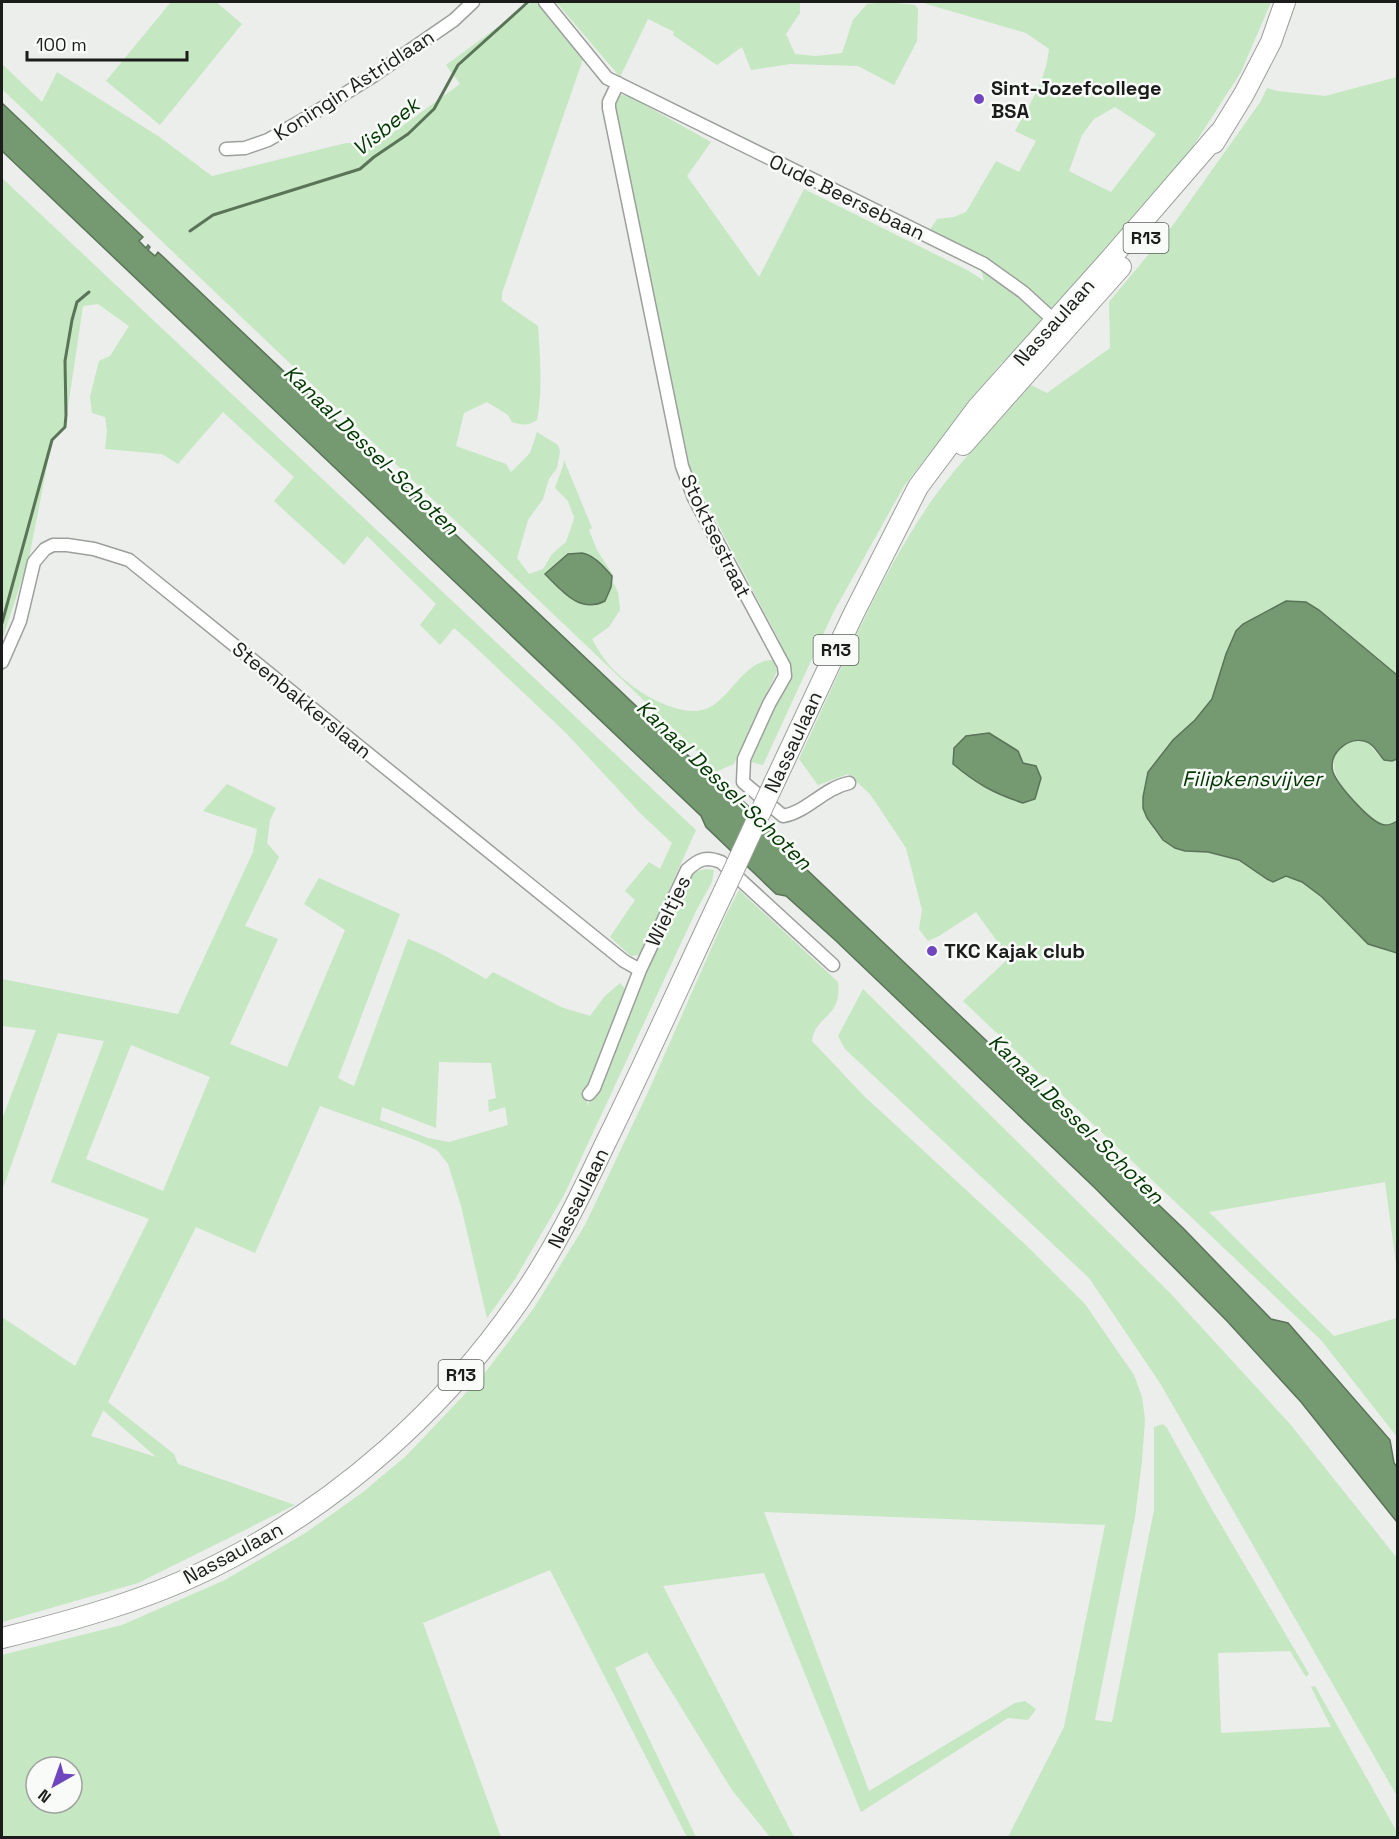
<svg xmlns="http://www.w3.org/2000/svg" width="1399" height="1839" font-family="'Space Grotesk',sans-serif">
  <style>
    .green { fill: #c5e7c2; fill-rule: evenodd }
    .water { fill: #759a72; stroke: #5a7458; stroke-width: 1.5 }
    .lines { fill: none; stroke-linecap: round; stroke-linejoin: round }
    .stream { stroke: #5a7458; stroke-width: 3 }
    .street-casing { stroke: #9c9f9c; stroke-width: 15 }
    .primary-casing { stroke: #9c9f9c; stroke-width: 22 }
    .street { stroke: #fff; stroke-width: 12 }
    .primary { stroke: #fff; stroke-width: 20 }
    .primary-bridge-casing { stroke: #9c9f9c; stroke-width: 22; stroke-linecap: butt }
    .primary-bridge { stroke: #fff; stroke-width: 20 }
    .poi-dot { fill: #6f46be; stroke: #f8fbf8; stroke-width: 2 }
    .labels { text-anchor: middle; stroke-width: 5; stroke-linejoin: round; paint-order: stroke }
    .shield { fill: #f8fbf8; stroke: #5d5f5d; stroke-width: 1.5 }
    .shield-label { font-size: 18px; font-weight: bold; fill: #1b1c1b }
    .street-label { font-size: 20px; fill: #1b1c1b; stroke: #f8fbf8 }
    .poi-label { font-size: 20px; font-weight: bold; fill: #1b1c1b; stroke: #f8fbf8; text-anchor: start }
    .water-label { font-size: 21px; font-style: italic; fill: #003700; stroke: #f8fbf8 }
  </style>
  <rect width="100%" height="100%" fill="#ebeeea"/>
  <path class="green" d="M171,2H216L242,24L160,125L106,81Z
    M532,2H537L583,59L502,293V301L538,326C540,357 543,389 537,420C528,426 521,425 512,422L508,415L487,402L464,413L456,446L506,464L511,472L530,453L537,432L558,445L560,451L557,468L549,479L543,499L528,520L517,558L529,574L543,569L552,554L566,542L573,522L574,517L568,501L555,488C558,478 563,469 564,460L592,528L589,530L597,550L613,575V582L618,592L620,610L609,627L592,639C599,652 606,663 617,673C636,692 685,723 712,706C733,693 746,660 773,660L777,671L734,764L713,773L696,750L2,89V64L42,102L57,72L158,136L212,176L346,143H379L460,84L446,65ZM568,554L612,576L554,566Z
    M556,2H800V13L786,34L795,54L816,56L842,53L853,20L867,4L886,2L915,5L918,9L917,41L894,85L858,66L791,64L751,70L742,47L717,65L673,35L674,32L648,19L620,77Z
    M920,2H1271L1241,72L1188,154L1186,166L1008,367L1002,362L904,486L833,613L763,765L751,762L771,708L789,683L791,670L778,638L691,473L614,105L617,96L622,95L629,96L711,142L687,176L759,277L804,189L969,271L984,281L978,257L930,230L937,219L954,217L966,212L996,161L1019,172L1036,141L1015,131C1030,104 1046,80 1049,49L1026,33ZM1115,107L1156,134L1111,192L1069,171L1082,135L1094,119Z
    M1397,77V675L1331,619L1307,602L1286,601L1243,624L1226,654L1212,699L1195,720L1164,750L1149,772L1143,797V808L1154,830L1163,840L1175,848L1185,851L1208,852L1239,860L1267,879L1286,876L1302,882L1322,897L1368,944L1397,953V1271L1385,1182L1209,1212L1334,1336L1397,1318V1437L1321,1340L963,1001L1009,958L976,912L939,936L928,941L919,929L922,910L906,848L870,794L848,774L818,785L799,759C840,673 876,582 930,503C959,461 997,424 1031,385L1047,393L1110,348L1109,302L1173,225L1261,101L1267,88L1277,91L1325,96ZM1018,751L1023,763L953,764Z
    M2,178L696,830L640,955L631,956L610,937L635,900L625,891L649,862L660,869L672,843L640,813L566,733L470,642L454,628L440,645L420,625L436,604L367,536L344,565L274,501L294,477L223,412L178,464L162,454L105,449L107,430L105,417L92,413L90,397L99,361L110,356L129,326L98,304L83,306L65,427L52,440L29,558L2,640Z
    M1363,740L1370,744L1379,756L1392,761L1397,759V821C1393,824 1386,827 1380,824C1352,810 1301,746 1363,740Z
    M227,784L276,808L270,820L267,843L279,857L245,926L278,939L230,1044L287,1067L345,930L304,904L319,878L400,914L338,1078L354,1086L408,939L438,952L486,979L493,972L561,1007L590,1016L604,997L620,983L628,992L590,1086L587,1088V1106L595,1092L642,979L690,876C698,870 704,868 714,870L712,882L696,911L564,1195L515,1279L487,1318L461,1206L448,1164L437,1150L418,1141L320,1106L255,1253L196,1227L108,1402L174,1454L178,1464L295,1505L138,1583L2,1622V1317L75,1366L149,1219L51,1182L104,1041L58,1033L2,1191V1119L36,1030L2,1026V979L178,1014L253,852L257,829L203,811ZM131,1045L210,1077L163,1191L86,1159ZM439,1062L491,1063L496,1098L488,1100L489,1112L505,1107L508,1125L449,1142L428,1138L380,1120L382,1107L436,1128ZM103,1411H104L156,1457L91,1436Z
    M739,890L838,982C843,1018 814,1016 812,1041L864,1096L1029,1248L1085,1304L1134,1375L1142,1397L1145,1419L1142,1461L1135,1517L1095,1720L1112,1722L1154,1510V1427L1163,1424L1167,1428L1210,1506L1309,1674L1306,1677L1290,1651L1218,1653L1221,1733L1331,1727L1311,1687L1315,1686L1397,1832V1837H1008L1064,1727L1105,1525L764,1512L869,1791L1015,1703L1025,1701L1036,1709L1028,1720L1008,1718L861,1812L764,1573L663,1586L794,1837H770L732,1790L647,1652L615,1668L696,1837H687L550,1570L423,1623L501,1837H2V1655L122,1625L225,1580L307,1532L363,1492L406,1456L484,1374L534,1308L585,1225L649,1090L726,915ZM36,1767H72V1803H36Z
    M863,989L1170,1293L1290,1424L1397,1558V1796L1160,1383L1089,1278L845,1049L838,1036Z"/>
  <path class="water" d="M2,103L143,237L139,241L146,248L148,245L150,247L148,250L155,256L158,252L713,779L722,781L791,847L803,866L1183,1228L1271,1319L1288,1323L1390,1440L1394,1463L1397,1467V1522L1301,1402L1227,1321L1095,1188L835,940L786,896L776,894L706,827L701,816L2,151Z
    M582,553C594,555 604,567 612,576L611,587L605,601C580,614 562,591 545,574L568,554Z
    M1286,601L1306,602L1319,610L1397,675V759L1392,761L1384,760C1378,754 1374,743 1364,741C1347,737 1328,754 1333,772C1337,784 1371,824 1385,825C1389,825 1394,823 1397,821V953L1368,944L1322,897L1302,882L1286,876L1273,882L1267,879L1239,860L1208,852L1185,851L1175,848L1163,840L1147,818L1143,808V797L1148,772L1173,740L1195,720L1212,699L1226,654L1236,631L1243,624Z
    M989,733L1018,751L1023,763L1036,766L1041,778L1035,799L1023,803C993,793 977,784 953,764L954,748L966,736Z"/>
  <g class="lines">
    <path class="stream" d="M190,231L213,215L360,169L374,157L408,134L434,109L458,65L528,2
      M2,623L52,440L65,427L66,415L65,361L72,320L77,302L89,292"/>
    <g class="street-casing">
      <path id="street" d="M545,2L607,78L984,264L1023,292L1059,325
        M618,83L609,102V108L682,466L694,498L784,666L785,676L769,704L744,759L743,782L783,816C807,812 824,788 849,783
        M226,149L245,148L268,140L306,118L370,78L454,20L473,2
        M2,662L20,621L34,562L45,549L53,545H67L94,549L129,560L624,961L640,970
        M589,1094L594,1088L640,970L687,870C699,859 706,856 721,862L833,965"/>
    </g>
    <g class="primary-casing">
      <path id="primary" d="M1214,143L1244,94L1271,42L1285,2
        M963,445L1121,267
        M774,783L853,615L918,487L977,408L1111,258L1219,133
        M2,1638C75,1620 151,1599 219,1564C339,1503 445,1409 521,1298C554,1250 580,1197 605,1144C646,1061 684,975 724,891"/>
    </g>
    <use href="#street" class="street"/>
    <use href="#primary" class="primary"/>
    <g class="primary-bridge-casing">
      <path id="primary-bridge" d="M724,891L774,783"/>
    </g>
    <use href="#primary-bridge" class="primary-bridge"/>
  </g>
  <g class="poi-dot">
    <circle cx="979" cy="99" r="6"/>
    <circle cx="932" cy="951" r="6"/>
  </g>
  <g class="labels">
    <g class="shield">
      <rect x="1123.5" y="223" width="45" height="30" rx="4.5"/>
      <rect x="813.5" y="635" width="45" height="30" rx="4.5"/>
      <rect x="438.5" y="1360" width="45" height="30" rx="4.5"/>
    </g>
    <g class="shield-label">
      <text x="1146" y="244">R13</text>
      <text x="836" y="656">R13</text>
      <text x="461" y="1381">R13</text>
    </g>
    <g class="street-label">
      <text transform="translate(354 85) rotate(-33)" y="7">Koningin Astridlaan</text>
      <text transform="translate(847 197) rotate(26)" y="7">Oude Beersebaan</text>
      <text transform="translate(1054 322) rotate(-48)" y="7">Nassaulaan</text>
      <text transform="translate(716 536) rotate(64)" y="7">Stoktsestraat</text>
      <text transform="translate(302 700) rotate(39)" y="7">Steenbakkerslaan</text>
      <text transform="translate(793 742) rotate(-65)" y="7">Nassaulaan</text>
      <text transform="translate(668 911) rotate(-64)" y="7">Wieltjes</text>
      <text transform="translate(578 1198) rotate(-63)" y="7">Nassaulaan</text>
      <text transform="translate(233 1553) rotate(-28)" y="7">Nassaulaan</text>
    </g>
    <g class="poi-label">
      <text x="991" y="95">Sint-Jozefcollege<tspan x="991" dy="23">BSA</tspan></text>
      <text x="944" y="958">TKC Kajak club</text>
    </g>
    <g class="water-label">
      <text transform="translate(386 127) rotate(-39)" y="7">Visbeek</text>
      <text transform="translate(371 450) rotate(44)" y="7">Kanaal Dessel-Schoten</text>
      <text x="1252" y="786">Filipkensvijver</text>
      <text transform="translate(724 785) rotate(44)" y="7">Kanaal Dessel-Schoten</text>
      <text transform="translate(1076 1119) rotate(44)" y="7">Kanaal Dessel-Schoten</text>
    </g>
  </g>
  <rect width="1399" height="1839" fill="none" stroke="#1b1c1b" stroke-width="6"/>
  <g transform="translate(54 1785) rotate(220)"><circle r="28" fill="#f8fbf8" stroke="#a0a2a0" stroke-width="1.5"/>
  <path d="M0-4.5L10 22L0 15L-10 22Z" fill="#6f46be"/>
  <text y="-9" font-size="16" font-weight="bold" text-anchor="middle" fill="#1b1c1b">N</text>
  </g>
  <path d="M27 51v9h160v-9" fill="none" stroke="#1b1c1b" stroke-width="3"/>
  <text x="36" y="51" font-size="18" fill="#1b1c1b" stroke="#f8fbf8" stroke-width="4.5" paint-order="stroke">100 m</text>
</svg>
